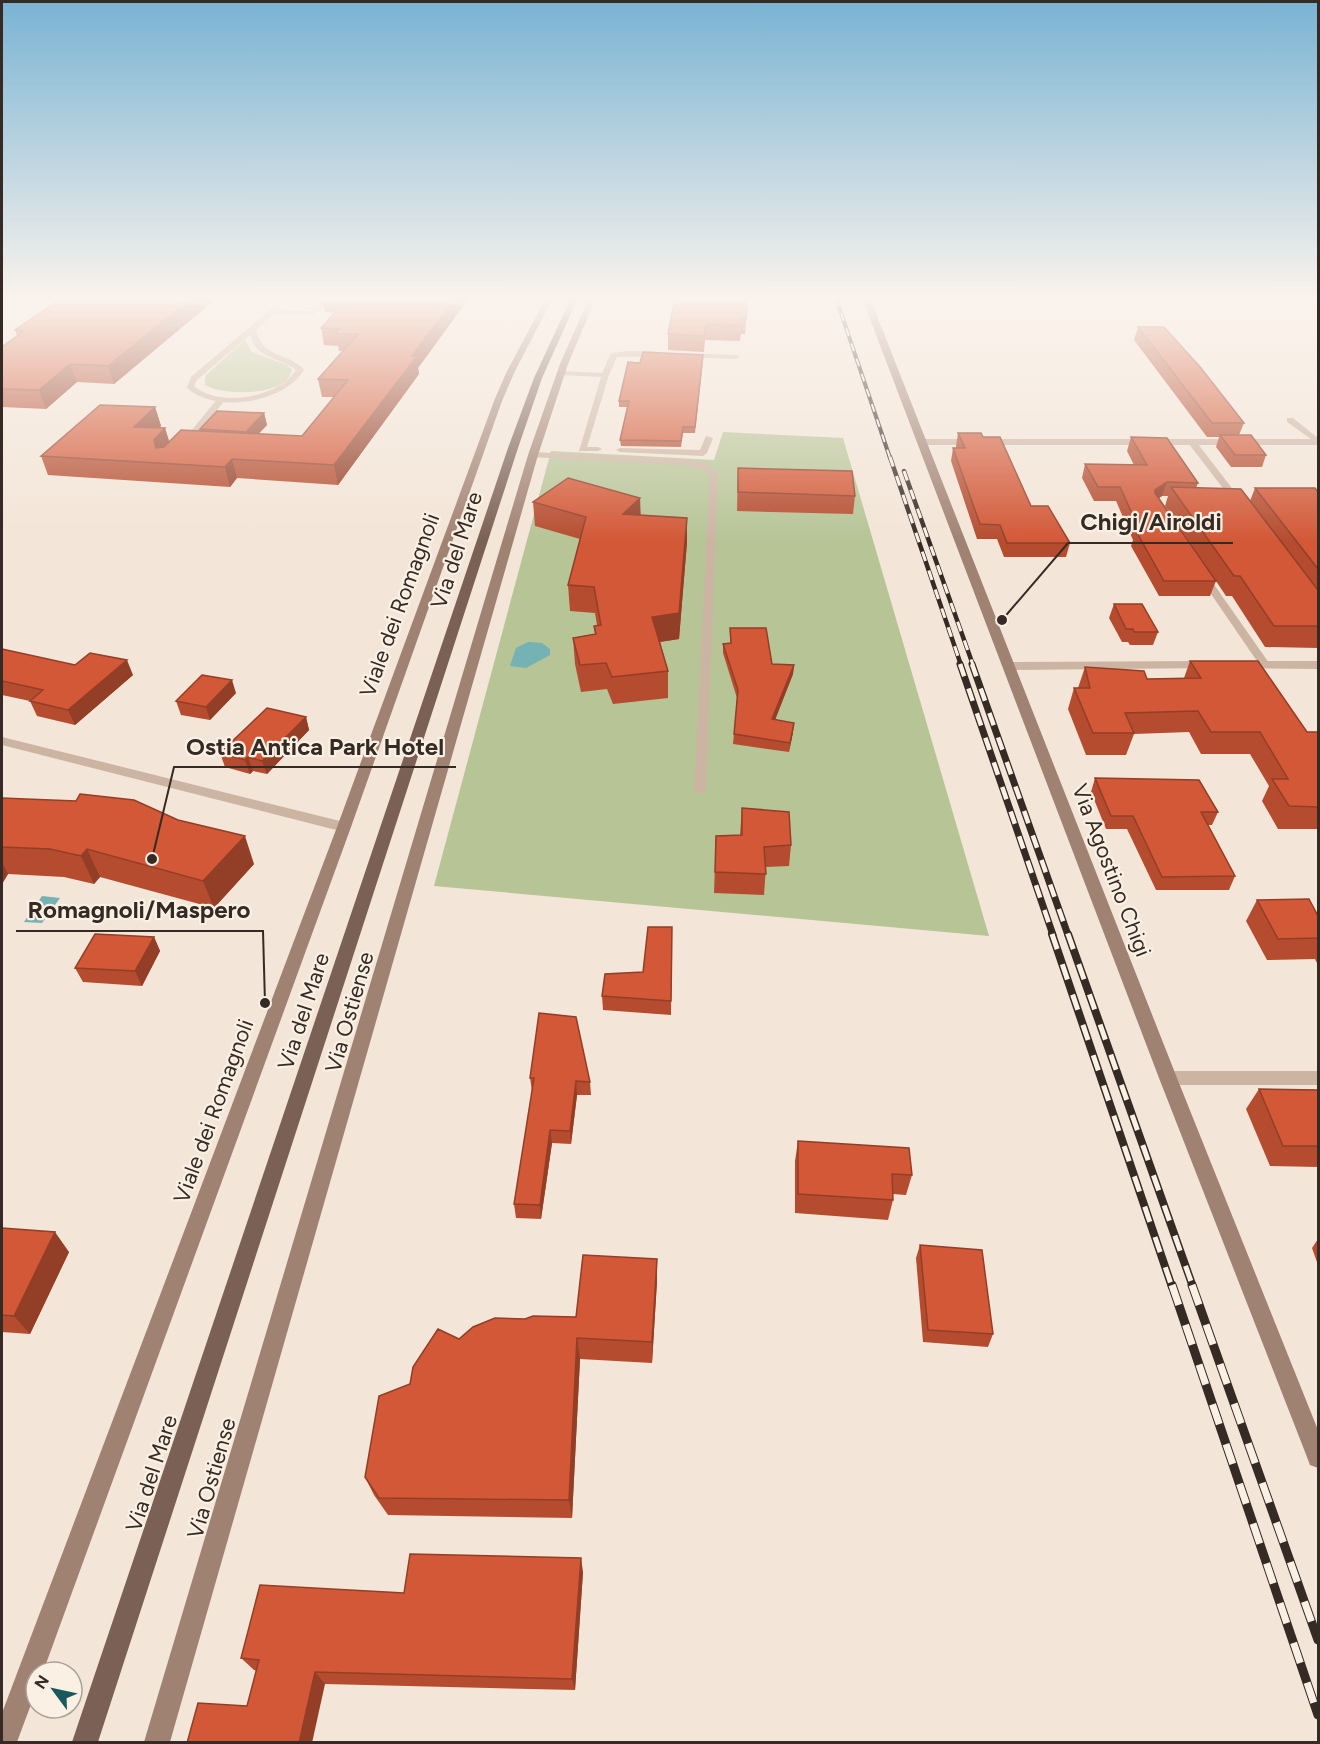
<svg xmlns="http://www.w3.org/2000/svg" width="1320" height="1744" font-family="Figtree,sans-serif">
  <style>
    .green { fill: #b6c496 }
    .water { fill: #74b2b3 }
    .lines { fill: none; stroke-linecap: round; stroke-linejoin: round }
    .lane { fill: #ccb4a2; fill-rule: evenodd }
    .street { fill: #ccb4a2; fill-rule: evenodd }
    .secondary { fill: #a08273; fill-rule: evenodd }
    .primary { fill: #7a6055; fill-rule: evenodd }
    .rail-far4-casing { stroke: #362a25; stroke-width: 4 }
    .rail-far3-casing { stroke: #362a25; stroke-width: 4.5 }
    .rail-far2-casing { stroke: #362a25; stroke-width: 7 }
    .rail-far1-casing { stroke: #362a25; stroke-width: 8 }
    .rail-casing { stroke: #362a25; stroke-width: 9 }
    .rail-far4 { stroke: #fbf0e4; stroke-width: 2; stroke-dasharray: 8; stroke-linecap: butt }
    .rail-far3 { stroke: #fbf0e4; stroke-width: 3; stroke-dasharray: 10; stroke-linecap: butt }
    .rail-far2 { stroke: #fbf0e4; stroke-width: 4.5; stroke-dasharray: 13; stroke-linecap: butt }
    .rail-far1 { stroke: #fbf0e4; stroke-width: 5; stroke-dasharray: 16; stroke-linecap: butt }
    .rail { stroke: #fbf0e4; stroke-width: 7; stroke-dasharray: 21; stroke-linecap: butt }
    .wall { fill: #b54c2f; fill-rule: evenodd }
    .shaded-wall { fill: #933e26 }
    .building { fill: #d25837; stroke: #933e26; stroke-width: 1.5 }
    .labels { text-anchor: middle; stroke-width: 4.5; stroke-linejoin: round; paint-order: stroke }
    .street-label { font-size: 22px; fill: #362a25; stroke: #fbf0e4 }
    .leader { fill: none; stroke: #362a25; stroke-width: 2 }
    .callout-dot { fill: #362a25; stroke: #fbf0e4; stroke-width: 2 }
    .callout-label { font-size: 24px; text-anchor: middle; font-weight: bold; fill: #362a25; stroke: #fbf0e4; stroke-width: 4.5; stroke-linejoin: round; paint-order: stroke }
  </style>
  <rect width="100%" height="100%" fill="#f3e5d7"/>
  <path class="green" d="M245,340L252,352L287,365L292,370C287,397 223,396 205,385V376Z
    M723,432L843,438L989,936L434,886L551,451L714,460Z"/>
  <path class="water" d="M528,642L542,643L550,649V655L526,668L510,666L516,648Z
    M42,896L60,898L42,923L24,922Z"/>
  <g class="lines">
    <path class="lane" d="M324,298H331L316,314H273L270,312L273,310L312,311Z
      M628,351L659,352L663,354L659,356L617,357L609,375L587,447H598L602,449L598,451H579L601,377L561,375L557,373L561,371L602,373L611,353Z
      M681,353L736,355L740,357L736,359L684,357H681Z
      M219,397L226,399L187,447H181V443Z
      M1287,418H1293L1318,438V444L1287,422Z
      M706,436L713,438L707,453L703,456L620,452L616,450L620,448L700,450Z
      M1189,440H1195L1241,500V504H1235L1189,444Z
      M533,452L685,459L708,465L718,474L706,790L704,793H696L694,790L710,475L702,469L685,465L530,457L529,455Z
      M1203,572L1206,573L1269,663V667H1261L1198,575Z"/>
    <path class="street" d="M284,298H291L256,330C262,357 284,352 303,368L304,370C284,403 216,414 187,388L191,377ZM250,335C256,359 280,357 296,370C278,398 219,408 194,386L197,380Z
      M1318,439V445H924L919,442L924,439Z
      M1207,661L1211,662V668L1009,670L1003,666L1009,662Z
      M1240,661H1318V669L1236,668V662Z
      M2,737L344,822L351,827L344,832L2,745Z
      M1168,1071H1318V1085H1168L1162,1083L1159,1078L1162,1073Z"/>
    <path class="secondary" d="M546,298H553L515,371L502,401L351,827L43,1672H36V1691L17,1742H2V1713L337,827L494,401L507,371Z
      M589,298H596L568,364L538,455L170,1742H144L528,455L560,364Z
      M862,298H870L1177,1078L1318,1430V1468L1310,1465L1307,1457L1159,1078Z"/>
    <path class="primary" d="M571,298H578L542,378L518,448L98,1742H72L508,448L534,378Z"/>
    <g class="rail-far4-casing">
      <path id="rail-far4" d="M836,298L890,458"/>
    </g>
    <g class="rail-far3-casing">
      <path id="rail-far3" d="M890,457L961,665
        M904,471L973,665"/>
    </g>
    <g class="rail-far2-casing">
      <path id="rail-far2" d="M960,664L1053,935
        M972,664L1068,935"/>
    </g>
    <g class="rail-far1-casing">
      <path id="rail-far1" d="M1052,934L1172,1287
        M1068,934L1193,1287"/>
    </g>
    <g class="rail-casing">
      <path id="rail" d="M1172,1285L1318,1715
        M1192,1285L1318,1640"/>
    </g>
    <use href="#rail-far4" class="rail-far4"/>
    <use href="#rail-far3" class="rail-far3"/>
    <use href="#rail-far2" class="rail-far2"/>
    <use href="#rail-far1" class="rail-far1"/>
    <use href="#rail" class="rail"/>
  </g>
  <path class="wall" d="M62,298H217L114,384L77,382L46,409L2,407V347L17,336L15,330Z
    M323,298H469L418,368L419,374L338,485L237,478L230,487L48,475L41,456L155,407L161,426L159,428H165L169,442L200,431V429L264,413L267,425L258,434L302,436L334,397H322L318,379L343,351H339L338,346L324,345L321,328L335,313L325,312Z
    M675,298H748L745,334H741L740,341L705,340L704,352L668,350V334Z
    M1138,327L1244,423L1239,435L1266,455L1262,467H1231L1216,447L1219,437H1207L1134,340Z
    M703,360L695,433H683L681,447L621,446L620,440L627,407H619V401L640,363Z
    M958,433L983,437L1031,506L1070,543L1066,557H1004L997,539H977L951,461L953,448H956V446Z
    M1131,437L1198,483L1196,488L1250,501L1255,488L1318,492V648L1265,647L1232,596H1226L1216,581L1210,596H1159L1131,546L1133,540L1116,501H1094L1082,478L1085,464L1134,465L1127,451ZM1162,496H1168L1165,506L1206,566L1158,498Z
    M738,468L855,496L853,514L737,511Z
    M640,498V515L687,518V542L679,639L660,642L668,671V698L613,704L607,689L581,692L575,664L573,638L595,634L594,626L597,625L595,613L570,611L568,585L580,539L535,526L533,502Z
    M1114,604L1158,632L1153,645H1130L1128,642H1122L1109,618Z
    M730,628L772,664L794,665L793,674L775,719L793,732L789,752L733,744L737,698L723,653V644L730,643Z
    M2,649L75,665L133,675L75,725L37,716L30,701L2,695Z
    M1190,661L1307,732H1318V829H1278L1262,801L1269,786L1250,754H1201L1189,732L1134,734L1126,755H1086L1068,709L1074,688H1078L1085,667L1147,679L1184,678Z
    M236,693L210,720L181,715L176,701Z
    M306,717L309,730L267,774L253,771L250,774L225,767L220,753Z
    M1095,778L1218,812L1212,825H1208L1235,876L1229,890H1156L1127,829H1106L1091,792Z
    M2,798L254,864L214,908L100,877L94,884L64,877L8,874L2,884Z
    M742,808L791,845L789,866L766,867L764,895L714,893L716,836L740,835Z
    M1257,900L1318,916V965L1315,959L1267,960L1246,921Z
    M672,927L671,1015L603,1010L602,996L643,972Z
    M154,937L160,951L142,986L83,982L75,968Z
    M530,1078L590,1082L591,1095H577L571,1144L552,1143L541,1219L516,1218L514,1204L532,1091Z
    M1259,1089L1318,1090V1167L1270,1166L1246,1109Z
    M798,1141L912,1175L906,1195L893,1194V1200L888,1220L795,1213V1161Z
    M2,1228L69,1252L30,1334L2,1332Z
    M1318,1239V1265L1312,1248Z
    M920,1245L993,1334L988,1347L923,1342L916,1258Z
    M657,1281L652,1363L580,1359L572,1518L388,1515L374,1495L365,1477L410,1384L459,1339L525,1319L576,1317Z
    M583,1572L575,1690L325,1684L247,1706L257,1671L254,1670L241,1658L404,1593Z"/>
  <path class="shaded-wall" d="M192,298H217L114,384L108,366Z
    M455,298H469L418,368L419,374L338,485L334,465L412,356Z
    M70,364L77,382L46,409L39,390Z
    M155,407L161,426L141,446L134,427Z
    M264,413L267,425L249,444L246,432Z
    M165,428L171,447L156,448L154,440Z
    M232,459L237,478L230,487L225,467Z
    M1167,482L1162,496L1151,504L1155,490Z
    M640,498L641,522L623,514Z
    M687,518V542L679,639L652,643V617Z
    M127,660L133,675L75,725L68,710Z
    M794,665L793,674L772,728V719Z
    M232,680L236,693L210,720L206,707Z
    M306,717L309,730L267,774L262,761Z
    M794,723L793,732L789,752L790,743Z
    M248,757L253,771L250,774L245,760Z
    M245,836L254,864L214,908L203,881Z
    M87,849L100,877L94,884L81,856Z
    M2,862L8,874L2,884Z
    M154,937L160,951L142,986L135,971Z
    M576,1081L577,1095L571,1144L570,1131Z
    M550,1130L552,1143L541,1219L540,1205Z
    M55,1232L69,1252L30,1334L14,1316Z
    M657,1259V1281L652,1363V1342Z
    M577,1338L580,1359L572,1518L569,1500Z
    M581,1558L583,1572L575,1690L572,1679Z
    M315,1672L325,1684L312,1743H299Z"/>
  <path class="building" d="M62,298H192L108,366L70,364L39,390L2,389V347L24,331L15,330Z
    M348,298H455L412,356H417L334,465L232,459L225,467L41,456L100,405L155,407L134,427L165,428L154,440L156,448L164,447L181,430L302,436L348,380L318,379L358,334H336L339,329L321,328Z
    M675,298H748L746,318L741,319V325L706,324L704,336L668,334Z
    M1138,327H1164L1201,368L1244,423H1212Z
    M643,352L703,355L695,427H683L681,441L620,440L629,401H619L628,362L640,363Z
    M217,411L264,413L246,432L200,429Z
    M958,433H981L983,437H1000L1031,506H1048L1070,543H1007L1000,525L980,524L953,448H965Z
    M1220,435H1251L1266,455H1235Z
    M1131,437L1167,438L1198,483L1167,482L1155,490V493L1216,581H1164L1136,531H1140L1120,487H1098L1085,464L1147,465Z
    M738,468L852,471L855,496L738,492Z
    M568,478L640,498L623,514L687,518L679,613L652,617L668,671L612,677L606,663L580,665L573,638L596,634L594,626L601,625L594,587L568,585L586,517L533,502Z
    M1171,487L1241,489L1318,590V626H1274L1240,576H1234Z
    M1255,488H1315L1318,492V569Z
    M1114,604H1142L1158,632H1134L1133,629H1126Z
    M730,628H766L772,664L794,665L772,719L794,723L790,743L734,734L738,690L723,644L731,643Z
    M2,649L75,665L90,653L127,660L68,710L30,701L43,690L2,681Z
    M1190,661H1258L1307,732H1318V807L1289,806L1272,779H1288L1260,732H1211L1198,711L1125,713L1134,733H1093L1074,688H1090L1085,667L1144,671L1147,679L1201,678Z
    M202,675L232,680L206,707L176,701Z
    M267,708L306,717L262,761L248,757L245,760L220,753Z
    M1095,778L1199,780L1218,812H1201L1235,876L1162,877L1133,816H1111Z
    M80,794L134,800L178,820L245,836L203,881L87,849L81,856L50,849L2,847V798L76,801Z
    M742,808L789,812L791,845L764,847L766,874L715,872L716,836L742,835Z
    M1309,899L1318,916V938L1278,939L1257,900Z
    M648,927H672L671,1001L602,996L605,974L643,972Z
    M95,934L154,937L135,971L75,968Z
    M539,1013L576,1017L590,1082L576,1081L570,1131L550,1130L540,1205L514,1204L534,1078H530Z
    M1259,1089L1318,1090V1146H1283Z
    M798,1141L909,1148L912,1175L892,1174L893,1200L798,1194Z
    M2,1228L55,1232L14,1316L2,1315Z
    M920,1245L982,1250L993,1334L928,1330Z
    M583,1255L657,1259L652,1342L577,1338L569,1500L379,1498L365,1477L379,1396L410,1384L413,1367L438,1329L459,1339L473,1327L495,1318L525,1319L533,1316L576,1317Z
    M410,1554L581,1558L572,1679L315,1672L299,1743H187L198,1703L247,1706L259,1660L241,1658L260,1585L404,1593Z"/>
  <linearGradient id="sky" x2="0" y2="1"><stop stop-color="#79b3d3"/><stop offset="0.55" stop-color="#faf3ed"/><stop offset="1" stop-color="#faf3ed" stop-opacity="0"/></linearGradient>
  <rect width="1320" height="542" fill="url(#sky)"/>
  <g class="labels">
    <g class="street-label">
      <text transform="translate(456 550) rotate(-72)" y="8">Via del Mare</text>
      <text transform="translate(399 605) rotate(-70)" y="8">Viale dei Romagnoli</text>
      <text transform="translate(1112 870) rotate(69)" y="8">Via Agostino Chigi</text>
      <text transform="translate(303 1011) rotate(-72)" y="8">Via del Mare</text>
      <text transform="translate(349 1012) rotate(-74)" y="8">Via Ostiense</text>
      <text transform="translate(213 1111) rotate(-70)" y="8">Viale dei Romagnoli</text>
      <text transform="translate(151 1473) rotate(-72)" y="8">Via del Mare</text>
      <text transform="translate(211 1478) rotate(-74)" y="8">Via Ostiense</text>
    </g>
  </g>
  <path class="leader" d="M1002 620L1068 543H1233M152 859L174 767H456M265 1003L263 931H16"/>
  <g class="callout-dot">
    <circle cx="1002" cy="620" r="6"/>
    <circle cx="152" cy="859" r="6"/>
    <circle cx="265" cy="1003" r="6"/>
  </g>
  <g class="callout-label">
    <text x="1151" y="530">Chigi/Airoldi</text>
    <text x="315" y="755">Ostia Antica Park Hotel</text>
    <text x="139" y="918">Romagnoli/Maspero</text>
  </g>
  <rect width="1320" height="1744" fill="none" stroke="#362a25" stroke-width="6"/>
  <g transform="translate(54 1690) rotate(303)"><circle r="28" fill="#fbf0e4" stroke="#aca198" stroke-width="1.5"/>
  <path d="M0-4.5L10 22L0 15L-10 22Z" fill="#17595c"/>
  <text y="-9" font-size="16" font-weight="bold" text-anchor="middle" fill="#362a25">N</text>
  </g>
</svg>
